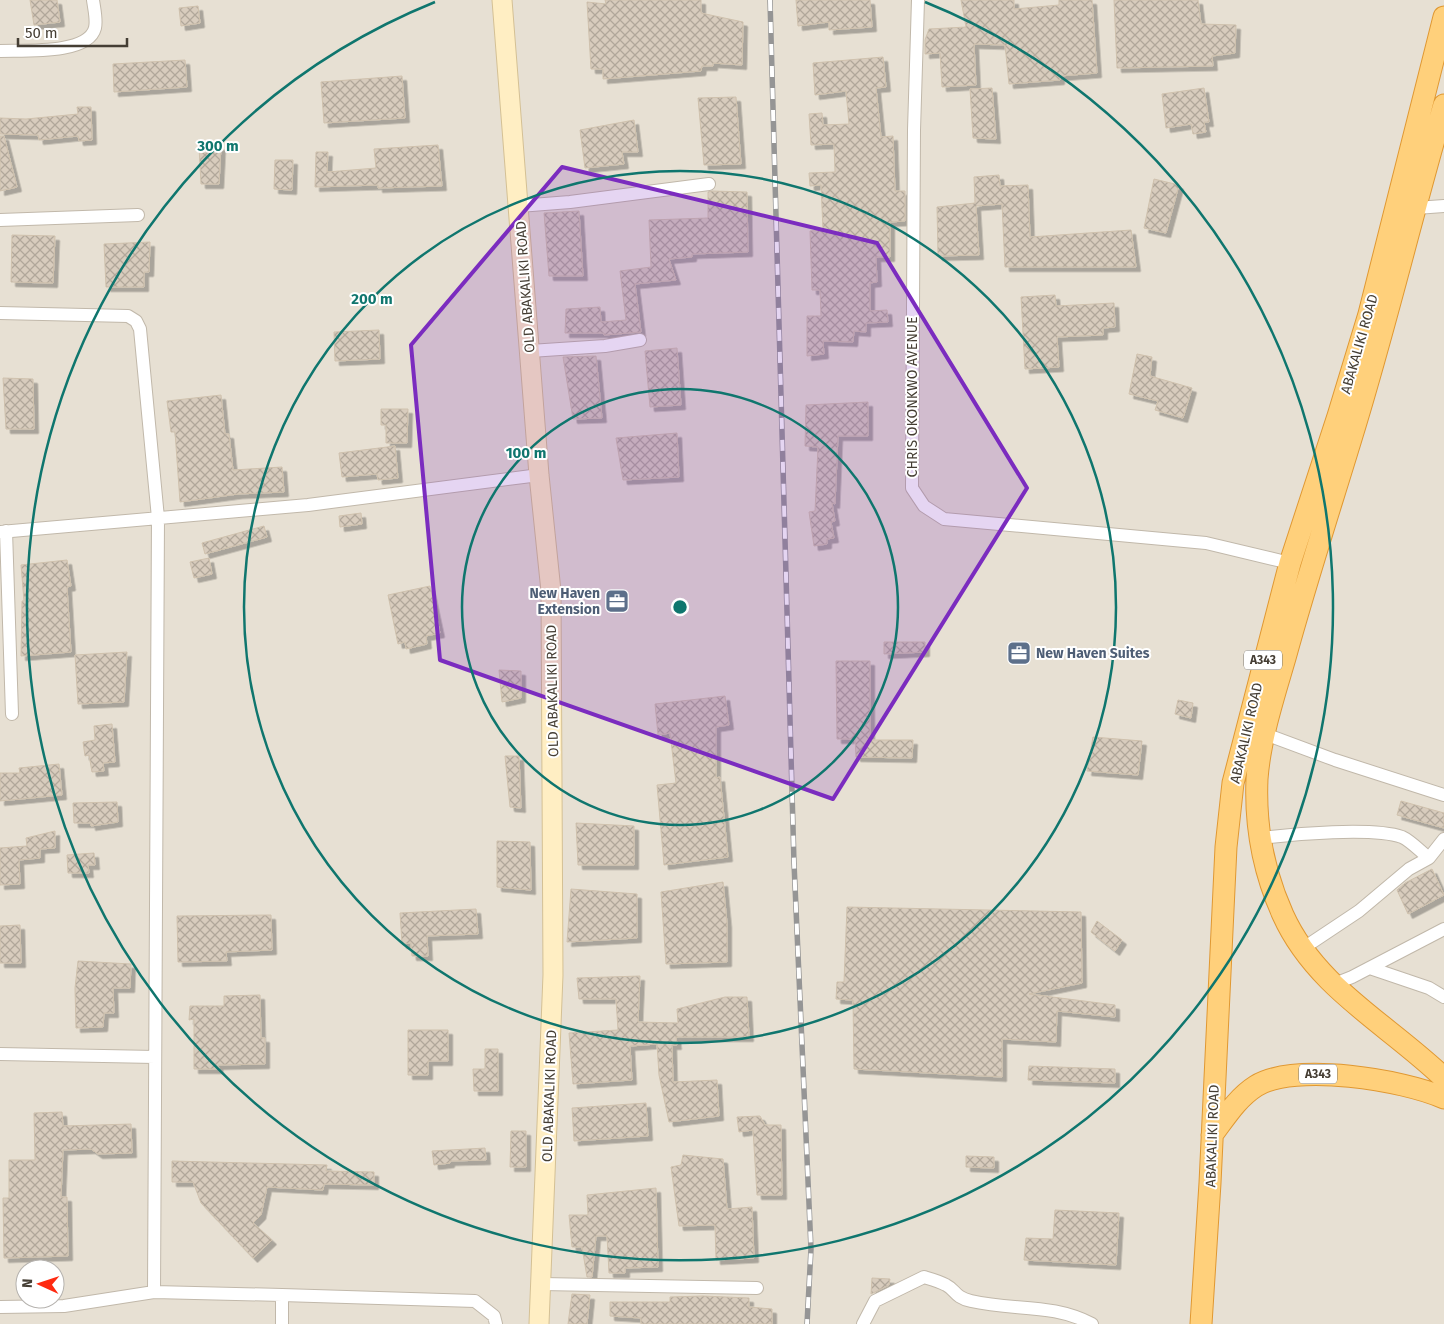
<svg xmlns="http://www.w3.org/2000/svg" width="1444" height="1324" font-family="'Fira Sans',sans-serif">
  <style>
    .residential { fill: #e7e0d3; fill-rule: evenodd }
    .building { fill: url(#building-cross-hatch); stroke: #cfc1ad; filter: url(#shadow) }
    .lines { fill: none; stroke-linecap: round; stroke-linejoin: round }
    .minor-casing { stroke: #c1b8aa; stroke-width: 14 }
    .secondary-casing { stroke: #d4c094; stroke-width: 21 }
    .trunk-casing { stroke: #e09832; stroke-width: 23 }
    .minor { stroke: #fff; stroke-width: 12 }
    .secondary { stroke: #ffeec3; stroke-width: 19 }
    .trunk { stroke: #ffd07b; stroke-width: 21 }
    .rail-casing { stroke: #959595; stroke-width: 5.5 }
    .rail { stroke: #fff; stroke-width: 4; stroke-dasharray: 11; stroke-linecap: butt }
    .marked { fill: #7b2cbf; fill-opacity: 0.2; stroke: #7b2cbf; stroke-width: 4; stroke-linejoin: round }
    .ring { fill: none; stroke: #0f766e; stroke-width: 2.5 }
    .labels { text-anchor: middle; stroke-width: 4; stroke-linejoin: round; paint-order: stroke }
    .shield { fill: #fff; stroke: #7d7871; stroke-width: 1 }
    .shield-label { font-size: 12px; font-weight: bold; fill: #453e34 }
    .street-label { font-size: 14px; fill: #453e34; stroke: #fff }
    .service-label { font-size: 14px; font-weight: bold; fill: #4e5e75; stroke: #fff; text-anchor: end }
    .centre { fill: #0f766e; stroke: #fff; stroke-width: 2.5 }
    .ring-label { font-size: 15px; text-anchor: middle; font-weight: bold; fill: #0f766e; stroke: #fff; stroke-width: 4; stroke-linejoin: round; paint-order: stroke }
  </style>
  <defs>
    <pattern id="building-cross-hatch" width="8" height="8" patternUnits="userSpaceOnUse" patternTransform="scale(1.25)"><rect width="8" height="8" fill="#d8ccbd"/><path d="M0 0l8 8M0 8l8-8" fill="none" stroke="#b1a79a"/></pattern>
    <filter id="shadow"><feDropShadow dx="4.5" dy="4.5" stdDeviation="0" flood-color="#0004"/></filter>
  </defs>
  <rect width="100%" height="100%" fill="#f3eee5"/>
  <path class="residential" d="M0,0H1444V1324H0ZM25,1269H55V1299H25Z"/>
  <path class="building" d="M30,0H57L60,22L34,25Z
    M605,0H701V13L743,22L742,65L713,63V66H702L701,71L603,79V69H591L587,2L606,4Z
    M796,0H870L872,27L829,30V22L798,26Z
    M961,0H1014V9L1059,5V0H1092L1097,73L1060,76V80L1009,84L1005,45L974,44L976,85L942,87L940,53L925,54V40L929,29L966,27Z
    M1114,0H1198L1201,24L1236,25L1235,53L1212,56L1213,66L1117,68Z
    M198,6L200,23L181,26L179,8Z
    M883,57L886,87L876,88L881,137L893,136L895,191H905V221L890,222V257H876L877,282L870,283V311L887,310L888,322L866,323V332L854,331L853,342L823,341L824,354L807,356V316H821L820,290H812L810,231L823,230L821,185L810,186L809,173L835,172L834,144L811,145L809,114L822,113L823,125L849,124L846,91L815,95L813,63Z
    M185,60L187,87L114,92L113,64Z
    M402,76L405,118L324,123L321,82Z
    M992,88L996,139L973,138L970,89Z
    M1204,88L1209,122H1204L1206,132L1193,134L1191,124L1166,128L1162,94Z
    M736,97L741,164L704,165L698,98Z
    M77,107H91L92,140L79,141L78,136L39,140L38,135L0,134V118L26,119L78,114Z
    M634,120L638,152H622L624,164L585,168L580,130Z
    M0,136H4L17,187L0,191Z
    M438,145L442,186L378,188V185L315,187L316,152H328L327,172L376,168L374,149Z
    M221,146L219,184H201L199,147Z
    M275,160H293L292,190L274,189Z
    M999,175L1000,186L1028,185L1030,237L1131,230L1136,267H1005L1002,204L976,206L979,255L938,256L937,207L975,203L974,177Z
    M1154,179L1179,185L1166,233L1144,228Z
    M712,191L747,192L748,252L692,254V257L669,259L676,280L635,284L641,332L604,335V333H565L566,309L600,307L601,322L626,320L620,271L651,267L649,220L708,218V192Z
    M579,211L583,276H549L544,213Z
    M12,235L55,236L53,283L11,282Z
    M150,242L149,272H144V287H106L104,244Z
    M1055,295L1056,306L1114,303L1115,327L1103,328V335L1057,337L1059,367L1025,369L1021,297Z
    M379,330L380,359L335,361L334,332Z
    M677,348L681,405L650,407L645,351Z
    M1137,354L1152,357L1150,376L1192,388L1183,418L1155,410L1158,401L1129,394Z
    M596,356L602,418L573,419L563,357Z
    M3,378L33,379L34,429H6Z
    M221,395L225,434H229L233,470L282,467L284,492L238,494L180,502L175,432H171L167,401Z
    M868,402V436H838L835,504L832,503L835,521L831,522L834,538L827,539V544L814,546L809,512L815,511L818,447L805,446L806,405Z
    M381,409H408L407,443H386V425H381Z
    M677,433L679,477L623,480L616,438Z
    M395,446L398,478L378,480L377,474L342,477L339,453Z
    M361,513L362,524L340,527L339,516Z
    M264,526L267,537L205,554L202,543Z
    M209,558L212,574L194,578L190,562Z
    M67,560L71,586L67,587L71,652L21,656L22,601H24L21,565Z
    M430,586L440,633L426,636L427,644L406,649L405,642L398,644L388,595Z
    M884,642H925V652L884,654Z
    M127,652L124,702L78,704L75,655Z
    M836,661H870V740H913L912,758L856,757L855,739H837Z
    M499,670L521,671V698L502,702Z
    M725,696L729,725L716,727V778L720,777L728,857L664,865L657,785L676,783L670,733L658,735L655,704Z
    M1178,700L1193,703L1191,718L1175,714Z
    M112,724L115,762L103,763L104,771L92,772L89,755L85,756L83,742L95,740L94,726Z
    M1093,737L1142,741L1138,775L1087,771Z
    M505,756H519L521,808L510,807Z
    M59,764L62,795L0,801V773H20L19,768Z
    M1401,801L1444,813V828L1397,815Z
    M117,802L118,822L91,826V823H74L73,803Z
    M576,823L634,826V865H578Z
    M55,831V848L40,849V858L19,860L20,884L0,885V848L27,846L26,838Z
    M497,841L530,842L531,890L497,887Z
    M94,853L95,865H88L89,873H68L67,855Z
    M1432,869L1444,895L1408,914L1397,890L1405,883Z
    M723,882L727,923V962L666,964L661,892Z
    M571,889L637,894V938L567,942Z
    M847,907L1081,912L1082,983L1029,994L1115,1005V1017L1057,1011L1056,1042L1002,1039V1077L854,1069L853,1000L836,999L837,982H844Z
    M476,909L478,934L427,936L428,956H412L411,943L402,944L400,913Z
    M271,915L272,950L226,952L227,961L178,962L177,916Z
    M1097,921L1122,940L1115,951L1091,932Z
    M20,925L21,963H0V926Z
    M78,961L131,964L130,988H113L114,1013H104L103,1027L76,1028L75,988Z
    M640,976L638,1022L678,1023L677,1009L725,997H747L749,1037H676L677,1045H672L673,1082L717,1080L719,1116L669,1122L659,1075L657,1044L630,1046L632,1080L573,1084L569,1033L618,1030L616,999H579L577,978Z
    M260,995L261,1038H265V1064L218,1065L219,1069H194V1019L189,1020L190,1006H224V996Z
    M408,1030H448V1061H428V1075H408Z
    M485,1049H498V1091H474L473,1069H485Z
    M1029,1066L1115,1069V1083L1028,1080Z
    M646,1103L648,1136L574,1141L572,1108Z
    M62,1112L63,1126L131,1124L132,1153L98,1154L91,1149L63,1150L61,1197H67L68,1256L4,1258L3,1198H9V1160H35L34,1113Z
    M760,1116L765,1125H781L782,1195H757L753,1130L739,1132L737,1117Z
    M511,1131H526V1167H510Z
    M485,1148L486,1160L450,1161V1163L434,1165L432,1151Z
    M683,1155L723,1159L727,1209L752,1207L754,1258L716,1260L715,1225L679,1226L671,1167L681,1165Z
    M966,1156L994,1157V1168L966,1167Z
    M172,1161L327,1165L326,1171L374,1172V1185L324,1184L323,1190L267,1187L261,1215L253,1223L272,1240L253,1258L201,1203L193,1182H172Z
    M656,1188L658,1267L625,1268V1273H609L607,1236H596L592,1277H587L582,1247H572L569,1215H588L587,1195Z
    M1055,1210L1119,1213L1116,1265L1024,1260L1026,1238L1053,1239Z
    M872,1278L890,1279L889,1285L871,1294Z
    M572,1294L590,1295L587,1324H568Z
    M703,1296L749,1298V1307L772,1309V1324H641V1318L610,1316V1302H670V1297Z"/>
  <g class="lines">
    <g class="minor-casing">
      <path id="minor" d="M918,0L914,130L912,488L924,506L944,519L1206,543L1290,563
        M0,51C23,50 88,55 95,28C97,20 94,8 93,0
        M519,206L570,202L709,184
        M1416,208L1444,206
        M0,220L138,215
        M0,313L128,316L136,321L140,329L158,518L154,1292
        M530,351L605,346L640,340
        M6,531L12,714
        M0,532L308,505L539,475
        M1265,734L1335,760L1444,795
        M1261,838C1293,834 1373,827 1402,837C1411,841 1421,852 1429,858
        M1302,949L1359,911L1409,869L1429,858L1444,839
        M1370,968L1429,988L1444,997
        M1332,985L1352,977L1444,929
        M0,1054L155,1057
        M542,1284L757,1288
        M282,1295L475,1301L494,1316L496,1324
        M0,1307L64,1306L154,1292L282,1295V1324
        M863,1324L875,1301L924,1277C931,1279 939,1281 946,1285C956,1290 954,1297 971,1301C1014,1311 1052,1303 1092,1324"/>
    </g>
    <g class="secondary-casing">
      <path id="secondary" d="M502,0L539,475L551,591L553,975L539,1324"/>
    </g>
    <g class="trunk-casing">
      <path id="trunk" d="M1444,105C1411,217 1385,330 1350,442C1328,514 1305,585 1285,658C1274,696 1260,738 1257,779C1255,825 1264,873 1283,915C1316,988 1388,1024 1444,1078
        M1212,1135C1225,1118 1237,1098 1256,1086C1295,1062 1404,1080 1444,1098
        M1201,1324L1210,1183L1226,847L1233,783L1290,563L1338,416L1369,314L1444,17"/>
    </g>
    <use href="#minor" class="minor"/>
    <use href="#secondary" class="secondary"/>
    <use href="#trunk" class="trunk"/>
    <g class="rail-casing">
      <path id="rail" d="M770,0L794,863L811,1249L807,1324"/>
    </g>
    <use href="#rail" class="rail"/>
  </g>
  <path class="marked" d="M562,167L877,243L1027,488L833,799L440,660L411,345Z"/>
  <g class="ring">
    <circle cx="680" cy="607" r="218"/>
    <circle cx="680" cy="607" r="436"/>
    <path d="M925 2A653 653 0 1 1 435 2"/>
  </g>
  <defs>
    <g id="office-square" transform="scale(1.25)"><rect x="-9" y="-9" width="18" height="18" rx="4" fill="#5c6f8a" stroke="#fff"/><path d="M-6-3h4V-5.5h4V-3h4V5H-6ZM-1-4.5V-3h2v-1.5ZM-6 0V1H6V0Z" fill="#fff"/></g>
  </defs>
  <g fill-rule="evenodd">
    <use href="#office-square" x="617" y="601"/>
    <use href="#office-square" x="1019" y="653"/>
  </g>
  <g class="labels">
    <g class="shield">
      <rect x="1244" y="650.5" width="38" height="19" rx="4"/>
      <rect x="1299" y="1064.5" width="38" height="19" rx="4"/>
    </g>
    <g class="shield-label">
      <text x="1263" y="664">A343</text>
      <text x="1318" y="1078">A343</text>
    </g>
    <g class="street-label">
      <text transform="translate(525 287) rotate(-94)" y="5">OLD ABAKALIKI ROAD</text>
      <text transform="translate(1359 344) rotate(-74)" y="5">ABAKALIKI ROAD</text>
      <text transform="translate(912 397) rotate(-90)" y="5">CHRIS OKONKWO AVENUE</text>
      <text transform="translate(552 691) rotate(-91)" y="5">OLD ABAKALIKI ROAD</text>
      <text transform="translate(1246 733) rotate(-77)" y="5">ABAKALIKI ROAD</text>
      <text transform="translate(549 1096) rotate(-88)" y="5">OLD ABAKALIKI ROAD</text>
      <text transform="translate(1212 1136) rotate(-88)" y="5">ABAKALIKI ROAD</text>
    </g>
    <g class="service-label">
      <text x="600" y="598">New Haven<tspan x="600" dy="16">Extension</tspan></text>
      <text x="1036" y="658" text-anchor="start">New Haven Suites</text>
    </g>
  </g>
  <circle cx="680" cy="607" r="8" class="centre"/>
  <g class="ring-label">
    <text x="218" y="151">300 m</text>
    <text x="372" y="304">200 m</text>
    <text x="526" y="458">100 m</text>
  </g>
  <g transform="translate(40 1284) rotate(273)"><circle r="24" fill="#ffffff" stroke="#b5b2ae"/>
  <path d="M0-4L9 19L0 12L-9 19Z" fill="#fe2a11"/>
  <text y="-8" font-size="14" font-weight="bold" text-anchor="middle" fill="#453e34">N</text>
  </g>
  <path d="M18 38v8h109v-8" fill="none" stroke="#453e34" stroke-width="2.5"/>
  <text x="25" y="38" font-size="15" fill="#453e34" stroke="#ffffff" stroke-width="4" paint-order="stroke">50 m</text>
</svg>
